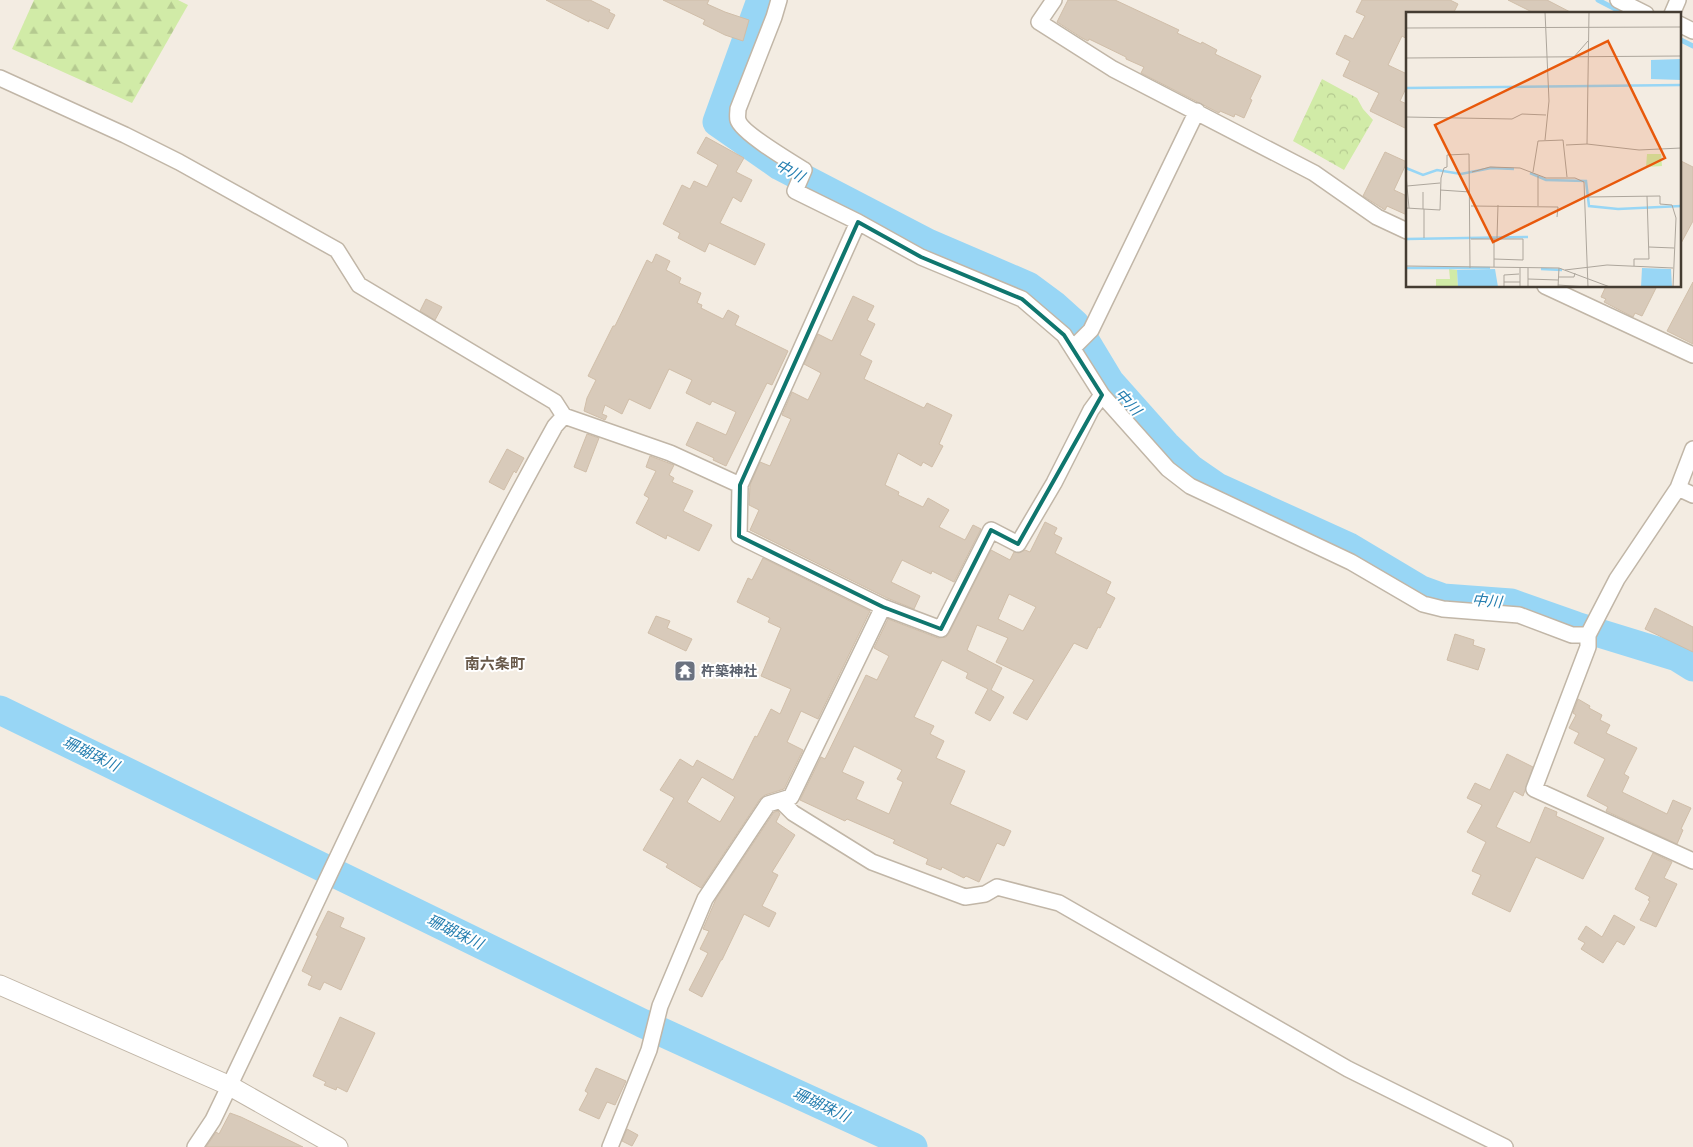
<svg xmlns="http://www.w3.org/2000/svg" width="1693" height="1147" font-family="'Titillium Web','Noto Sans JP',sans-serif">
  <style>
    .forest { fill: url(#forest-firs) }
    .park { fill: url(#park-crowns) }
    .lines { fill: none; stroke-linecap: round; stroke-linejoin: round }
    .stream { stroke: #98d6f5; stroke-width: 5 }
    .river { stroke: #98d6f5; stroke-width: 29 }
    .building { fill: #d8caba; stroke: #d0bea9; fill-rule: evenodd }
    .minor-casing { stroke: #c1b6a7; stroke-width: 18 }
    .tertiary-casing { stroke: #c1b6a7; stroke-width: 21 }
    .minor { stroke: #fff; stroke-width: 15 }
    .tertiary { stroke: #fff; stroke-width: 19 }
    .marked { fill: none; stroke: #0f766e; stroke-width: 4; stroke-linejoin: round }
    .labels { text-anchor: middle; stroke-width: 4; stroke-linejoin: round; paint-order: stroke }
    .worship-label { font-size: 14px; font-weight: bold; fill: #5b616d; stroke: #fff; text-anchor: start }
    .water-label { font-size: 15px; font-style: italic; fill: #237daf; stroke: #fff }
    .neighbourhood-label { font-size: 15px; font-weight: bold; fill: #685949; stroke: #fff }
    .inset-river { fill: none; stroke: #98d6f5; stroke-width: 2.5 }
    .inset-road { fill: none; stroke: #ada69c; stroke-width: 1 }
    .view { fill: #e8590c; fill-opacity: 0.15; stroke: #e8590c; stroke-width: 2.5 }
    .inset-edge { fill: none; stroke: #443c32; stroke-width: 2.5 }
  </style>
  <defs>
    <pattern id="forest-firs" width="22" height="20" patternUnits="userSpaceOnUse" patternTransform="scale(1.25)"><rect width="22" height="20" fill="#d1eba7"/><path d="M5 1l3.5 6h-7zM16 11l3.5 6h-7z" fill="#b5ca90"/></pattern>
    <pattern id="park-crowns" width="20" height="18" patternUnits="userSpaceOnUse" patternTransform="scale(1.25)"><rect width="20" height="18" fill="#d1eba7"/><path d="M2 6a3 3 0 1 1 6 0M12 15a3 3 0 1 1 6 0" fill="none" stroke="#b5ca90"/></pattern>
  </defs>
  <rect width="100%" height="100%" fill="#f3ece2"/>
  <path class="forest" d="M34,0H178L188,5L132,103L12,49Z"/>
  <path class="park" d="M1322,79L1357,98L1363,109L1373,120L1344,170L1293,141Z"/>
  <g class="lines">
    <path class="stream" d="M1598,0L1625,14
      M1679,39L1693,46"/>
    <path class="river" d="M761,0L717,122L780,166L928,243L1028,286L1055,306L1075,324L1110,382L1166,445L1191,469L1217,487L1349,547L1421,590L1443,598L1511,603L1576,626L1677,657L1693,667
      M0,710L642,1023L913,1147"/>
  </g>
  <path class="building" d="M546,0H590L610,10L609,12L615,15L608,29L589,20V22Z
    M663,0H709L707,4L725,12L749,20L743,41L725,35L703,24L705,20Z
    M1068,0H1115L1179,30L1177,33L1201,44L1202,42L1217,50L1215,54L1261,76L1250,99L1252,100L1244,118L1235,114L1234,117L1220,111L1219,113L1141,73L1144,67L1126,59V57L1089,39L1088,41L1082,38L1057,22Z
    M1362,0H1450L1458,4L1453,14H1407V39L1402,36L1388,65L1407,74V86L1400,101L1407,104V129L1370,111L1379,93L1343,76L1350,61L1336,54L1345,35L1353,39L1365,16L1356,12Z
    M1508,0H1547L1574,14H1536Z
    M706,137L744,158L736,172L752,180L741,202L733,197L720,223L765,244L755,265L709,243L705,252L678,238L680,233L663,224L682,185L690,189L694,181L707,187L718,165L697,153Z
    M1385,152L1407,162L1394,190L1407,196V215L1387,206L1385,210L1363,196Z
    M1679,160L1693,167V221L1679,247Z
    M656,254L670,261L666,270L681,278L679,283L701,293L697,303L702,305L701,308L723,319L728,310L739,316L735,325L788,351L772,385L767,383L726,466L713,460L714,458L686,445L697,422L726,435L736,412L712,401L710,405L686,393L692,380L669,369L650,409L629,399L622,414L605,405L602,414L607,416L605,420L584,411L587,398L596,380L588,376L613,326H615L647,260L652,263Z
    M1693,282V344L1667,331Z
    M1606,286H1657L1642,316L1635,313L1633,317L1604,302L1606,299L1601,297Z
    M853,296L874,306L867,320L875,324L860,355L872,361L864,379L924,408L927,403L952,415L939,444L943,446L932,467L923,462L921,466L898,453L885,485L899,492L898,495L923,507L928,498L949,510L939,527L965,540L973,525L981,529L954,582L932,571L931,574L902,560L891,582L920,596L914,609L887,598L750,530L759,510L749,505L750,485L760,462L770,466L791,419L782,415L792,392L808,400L821,373L804,364L818,334L832,341Z
    M426,299L442,307L435,320L420,311Z
    M587,434L599,438L586,472L574,467Z
    M507,449L524,458L516,473L514,471L504,490L489,482Z
    M650,456L674,465L669,475L674,478L672,482L693,491L683,511L712,525L699,551L667,535L666,539L636,523L649,498L644,495L656,471L646,467Z
    M1045,522L1057,528L1054,534L1062,538L1055,553L1111,582L1106,593L1115,598L1100,628L1098,627L1087,649L1074,643L1027,720L1013,713L1034,680L996,662L1008,638L977,625L967,650L1002,668L991,690L1004,697L990,721L975,713L988,689L966,678L968,673L942,660L914,717L934,726L930,734L944,741L936,758L965,771L950,804L1011,831L1004,846L997,843L979,882L966,876L964,878L942,867L941,870L926,864L928,859L893,843L895,840L847,819L845,821L800,800L821,757L825,759L866,675L877,680L889,656L874,648L888,619L938,638L946,637L949,633L991,550L1010,560L1014,552L1019,553L1025,550L1030,552ZM1009,594L1036,607L1023,631L998,619ZM854,746L902,770L897,779L903,782L889,814L856,799L864,782L842,772Z
    M763,558L870,611L818,719L801,711L787,742L803,750L784,789L765,795L760,799L701,888L666,867L668,864L643,850L674,798L660,790L680,759L693,767L697,760L733,780L755,736L757,737L771,709L780,714L791,689L761,676L781,628L768,622L770,618L737,602L748,578L752,580ZM702,777L735,797L720,822L687,802Z
    M1655,608L1693,627V652L1645,629Z
    M656,616L670,621L667,628L692,639L686,651L648,633Z
    M1455,634L1474,640L1473,645L1485,649L1478,670L1447,660Z
    M1578,699L1590,706L1589,708L1602,715L1600,720L1610,725L1606,733L1637,748L1624,774L1629,777L1622,792L1667,814L1673,800L1691,808L1681,829L1683,830L1677,844L1606,811L1608,807L1587,796L1605,759L1574,743L1579,733L1569,728L1576,715L1573,713Z
    M1507,754L1533,767L1523,796L1514,791L1496,827L1530,843L1545,807L1557,812L1556,816L1604,838L1583,879L1536,857L1510,912L1472,894L1481,875L1472,871L1486,842L1467,832L1482,805L1467,798L1475,783L1490,790Z
    M778,811L780,814L776,822L795,835L772,872L778,875L762,906L776,913L769,927L744,914L722,960H721L702,997L689,990L708,953L700,949L709,931L703,929L716,899L774,812Z
    M1653,853L1672,862L1664,878L1677,884L1656,927L1640,920L1650,901L1648,900L1650,897L1635,889Z
    M328,911L344,918L340,927L365,938L341,990L324,982L320,990L308,985L312,976L302,971L318,936L316,935Z
    M1614,915L1635,927L1624,945L1617,941L1603,963L1581,949L1585,943L1578,939L1586,926L1602,937Z
    M340,1017L375,1033L347,1092L337,1087L336,1090L324,1085L326,1082L313,1076Z
    M596,1068L626,1081L615,1105L607,1102L599,1119L579,1110L588,1093L585,1091Z
    M230,1113L241,1117L303,1147H206L216,1132L219,1134Z
    M627,1129L638,1135L632,1146L622,1141Z"/>
  <g class="lines">
    <g class="minor-casing">
      <path id="minor" d="M779,0L774,17L738,109C738,112 737,117 738,120C741,132 791,162 804,170L795,191L858,222L921,257L1022,299L1064,335L1102,395L1168,469L1190,486L1351,562L1423,604L1443,609L1519,615L1572,635H1588
        M1054,0L1039,22L1113,69L1314,173L1377,217L1407,231
        M1618,0L1646,14
        M1672,14L1678,0
        M1679,24L1693,31
        M0,78L125,135L179,162L337,250L359,285L555,402L564,416L670,453L740,485
        M858,222L740,485L739,536L883,607L941,629L991,530L1018,544L1054,483L1091,410L1102,395
        M1545,286L1693,355
        M1073,348L1091,330L1197,111
        M1693,449L1678,488L1617,579L1588,635V647L1534,789L1693,861
        M1678,488L1693,495
        M781,801L793,813L872,862L965,897L985,894L997,887L1059,903L1348,1069L1505,1147
        M195,1147L213,1120C325,888 429,651 555,426L564,416
        M610,1147L649,1050L660,1006L705,899L768,804L791,797L883,607"/>
    </g>
    <g class="tertiary-casing">
      <path id="tertiary" d="M0,985L230,1086L338,1147"/>
    </g>
    <use href="#minor" class="minor"/>
    <use href="#tertiary" class="tertiary"/>
  </g>
  <path class="marked" d="M858,222L921,257L1022,299L1064,335L1102,395L1018,544L991,530L941,629L883,607L739,536L740,485Z"/>
  <defs>
    <g id="temple-square" transform="scale(1.125)"><rect x="-9" y="-9" width="18" height="18" rx="4" fill="#6b7280" stroke="#fff"/><path d="M0-6L5-2H3V0L6.5 2.5H4V6H1.5V3h-3V6H-4V2.5H-6.5L-3 0V-2H-5Z" fill="#fff"/></g>
  </defs>
  <g fill-rule="evenodd">
    <use href="#temple-square" x="685" y="671"/>
  </g>
  <g class="labels">
    <g class="worship-label">
      <text x="701" y="676">杵築神社</text>
    </g>
    <g class="water-label">
      <text transform="translate(790 171) rotate(29)" y="5">中川</text>
      <text transform="translate(1128 402) rotate(47)" y="5">中川</text>
      <text transform="translate(1487 601) rotate(5)" y="5">中川</text>
      <text transform="translate(91 754) rotate(26)" y="5">珊瑚珠川</text>
      <text transform="translate(455 932) rotate(26)" y="5">珊瑚珠川</text>
      <text transform="translate(821 1105) rotate(25)" y="5">珊瑚珠川</text>
    </g>
    <g class="neighbourhood-label">
      <text x="495" y="669">南六条町</text>
    </g>
  </g>
  <g transform="translate(1406 12)">
    <rect width="275" height="275" fill="#f3ece2"/>
    <path d="M241,142H255L256,154L240,155Z" fill="#d1eba7"/>
    <path d="M43,257L51,258L52,275H30V267H44Z" fill="#d1eba7"/>
    <path d="M275,47V68L245,67V48ZM236,256L265,257L266,275H235ZM89,257L92,275H52L51,258Z" fill="#98d6f5"/>
    <path class="inset-river" d="M0,76L275,73M0,156L17,163L31,158L55,162L85,156L108,157M124,161L140,168L180,169L183,194L212,197L275,194M0,227L122,225M0,256H84M135,257L156,258"/>
    <path class="inset-road" d="M0,16L275,15M0,46L275,44M167,46L182,29M0,105L106,107L116,102L140,103M139,128L143,89L139,0M181,132L183,0M160,133L181,132L233,138L275,136M66,160L84,155L114,156L140,166H169L178,170L182,275M127,160L132,129L157,128L161,165M0,163L3,196M1,174L34,171M34,178L64,180M181,185L254,184V192L266,193L270,206L267,275M65,194L152,195L151,205M132,194V164M0,196L34,198L35,166L38,156L41,155V143L63,142L64,256M17,197V180M18,226V197M91,226L92,193M65,227H117V248L88,247M243,235L268,236M0,254L153,256L204,275M228,254V247H243L241,184M88,255V227M114,255V275M122,256V275M159,258L201,253L267,256M152,265H168L169,261M122,267L152,268M98,270H114M152,273L181,275M98,275V263L113,262M152,275L153,256"/>
    <path class="view" d="M202,29L259,146L87,230L29,113Z"/>
    <rect width="275" height="275" class="inset-edge"/>
  </g>
</svg>
